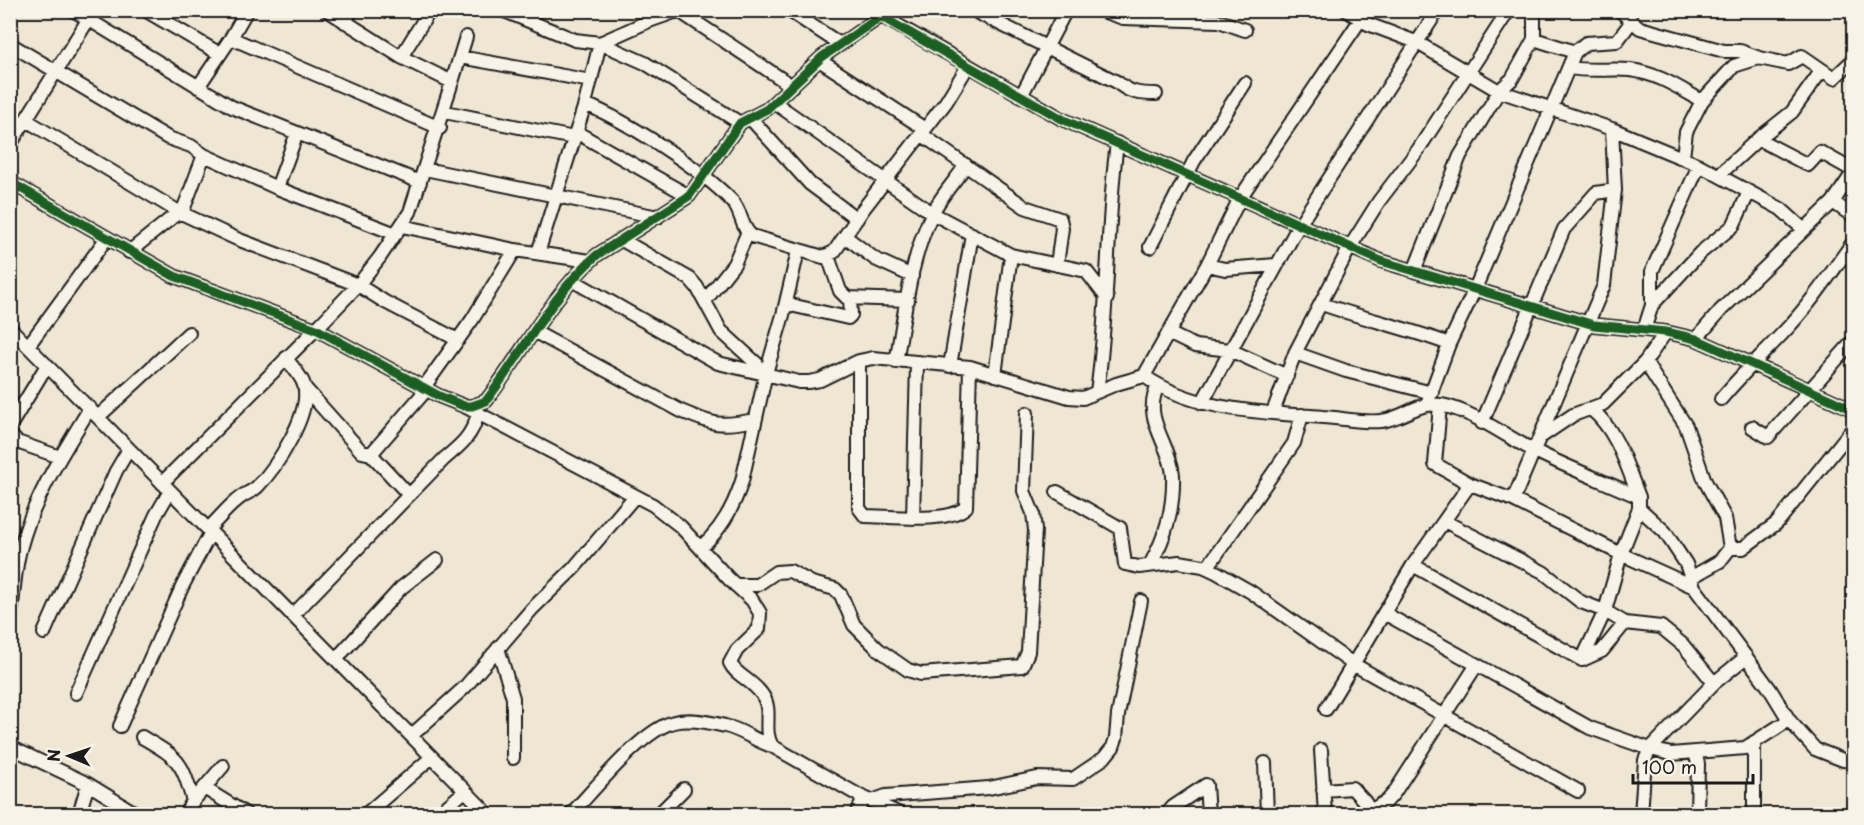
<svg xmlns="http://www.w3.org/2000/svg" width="1864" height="825" font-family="'Playpen Sans',sans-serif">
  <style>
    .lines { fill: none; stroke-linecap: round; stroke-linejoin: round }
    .minor-casing { stroke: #1c1c1c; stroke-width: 16 }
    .minor { stroke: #f7f3e8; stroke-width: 12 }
    .cycleway-casing { stroke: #f7f3e8; stroke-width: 13 }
    .cycleway { stroke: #1b5e20; stroke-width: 9 }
  </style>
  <rect width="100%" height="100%" fill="#efe6d4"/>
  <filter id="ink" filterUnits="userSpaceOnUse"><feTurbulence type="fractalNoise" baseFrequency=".0167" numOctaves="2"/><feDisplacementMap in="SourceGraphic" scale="12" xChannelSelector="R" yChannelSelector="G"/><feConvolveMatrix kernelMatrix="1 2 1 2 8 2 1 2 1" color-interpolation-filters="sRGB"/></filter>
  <g filter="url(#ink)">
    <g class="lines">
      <g class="minor-casing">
        <path id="minor" d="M73,10L232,107L420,182
          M145,10L220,54
          M327,10L401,57
          M502,10L575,40L600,43L645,63L740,123
          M788,10L840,44
          M871,10L1062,119L1381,261L1594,325L1666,332L1696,339L1854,410
          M1099,10L1123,18L1219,21L1245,30
          M1346,10L1368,24L1416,42L1499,91L1612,129L1699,165L1781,209L1803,229
          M1527,10L1534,13V39
          M1619,10L1640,28L1724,51H1740L1759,58
          M679,11L792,86
          M978,13L1117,82C1129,93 1140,94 1156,94
          M345,22L352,10
          M231,38L247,10
          M10,44L168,138L191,146L204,155L277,188L396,234
          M1575,52L1586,43L1617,41L1632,21
          M460,57L591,81
          M819,60L925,129
          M1570,68C1591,72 1610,68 1630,70C1657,73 1679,88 1702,101L1686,132L1683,157
          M452,82L466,37
          M198,87L231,38L440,128
          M1021,96L1066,10
          M1702,101L1734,66L1759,58L1788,64L1802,56L1834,78L1854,59
          M775,103L932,213L1011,255L1086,271L1107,298
          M585,104C627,121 700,168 732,201C742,211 741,229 752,236L823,257L834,252L864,208L946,102L968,66
          M445,112L574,138
          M751,119L810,184L857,219
          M26,120L179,212
          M576,132L689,196
          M921,134L1025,207L1060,219L1062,228L1057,265
          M1758,139L1808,165L1820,152L1854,171
          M10,145L88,20
          M425,169L658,217
          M1720,174L1758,139L1792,112L1822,70
          M10,182L174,276L316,329L439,396L464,406H472L486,401C523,353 551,295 597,255L689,196L740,123L767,109L822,57L890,10
          M277,188L297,133
          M1833,202L1854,217
          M182,213L204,155
          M402,226L515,250L590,261
          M846,237L875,259L912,276
          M622,240L690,279L697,287L721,331L757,364L759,372
          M1150,247L1194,161L1245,83
          M129,252L179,212L237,239L358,285L385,302L458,340
          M538,253L585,104L600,43L649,21L680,10
          M828,256L840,291L847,298L908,300
          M1207,265L1225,269L1276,265
          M1414,271L1460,156L1499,91L1512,79L1534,39L1575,52L1475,289L1449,344L1427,404
          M572,280L718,363L799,382H809L820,380L859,361L873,358L970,367L1069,397L1083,398L1116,384L1144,376L1207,265L1240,198L1367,10
          M705,301L734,264L747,234
          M786,304L848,318L851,315L850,299
          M1322,304C1364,319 1407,328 1449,344
          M1652,305L1700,253L1733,226L1749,192
          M10,328L488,814
          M1644,330L1652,305V271L1699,165
          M535,332L681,411C714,425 720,427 755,420
          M1168,333L1195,346L1230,350L1287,376
          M1696,339L1721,310L1833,202L1854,171
          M28,346L106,239
          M1295,353L1346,371L1432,393
          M859,361V508L865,516C889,516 948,524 966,507L970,367
          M896,362C905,313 910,259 932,214C940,197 955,181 966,165
          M1645,362L1686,426L1705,481L1725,518L1730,548L1720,561L1692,577
          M950,366L972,234
          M995,375L1011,255
          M1144,376C1196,412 1261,412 1323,417C1342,418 1362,423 1381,421C1403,419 1418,401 1441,405C1473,411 1503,435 1531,449C1566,467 1603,481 1639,497
          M424,387L472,320L515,250
          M305,388L362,452L371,454L427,389
          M1097,392C1109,309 1106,226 1117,143
          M1721,399C1740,376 1761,356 1782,334C1809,306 1831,273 1854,241
          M1202,403L1299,225L1438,10
          M1440,405L1435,464L1470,484L1513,500L1621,554L1694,587
          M464,406L653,505L680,526L729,579L752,600L760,613L759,629L737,650L730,663C735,675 754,681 763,696C773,711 762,730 772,746L860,796L900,814
          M1591,409C1617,430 1627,467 1639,497V508L1665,532L1686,564L1694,587L1770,689L1789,720L1815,749L1843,760L1854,761
          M1273,412L1295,353L1350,247L1379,201L1418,150L1509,10
          M98,417L189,333
          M1482,423L1564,229L1596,193L1615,190
          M10,426L47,365
          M1752,427L1768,437L1854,340
          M10,435L17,442L60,457
          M1539,438L1573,415L1603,404L1645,362L1666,332
          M371,454L409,495
          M162,483L316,329L358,285L380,257L410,212L452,82L401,57L430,10
          M1057,492L1120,528L1125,564L1139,567L1179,562L1203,566L1216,572L1251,592L1353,664L1578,791
          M1513,500L1604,285L1615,190L1612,129
          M913,518L917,364
          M1444,521L1543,572L1581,602L1605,611L1625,623L1661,627L1683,645L1714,683
          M208,529C219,519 229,505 241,497C246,493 252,492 257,487C276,468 312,413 304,385C301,375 292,367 286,358
          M701,547C721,530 734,506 742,481L766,373L783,315L798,251
          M1730,548H1743L1777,523L1854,427
          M1150,565C1166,536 1174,509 1173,475C1171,445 1141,418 1158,386
          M1413,565L1582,660L1602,651L1625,623
          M1207,568L1294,443L1302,415
          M735,585H757L776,572L790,571L812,583L835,589L841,595L854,625L878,649L908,670L921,674L1022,666L1028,652L1035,530L1033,513L1024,491L1027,413
          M1384,613L1590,728L1650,749L1671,754L1745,748L1789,720
          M293,615L444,459C461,445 473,435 478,413
          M10,620C14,596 14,569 21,546C34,497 64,451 90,408
          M44,633L116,471L129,449
          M498,648L513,698V758
          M336,659L401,588L437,560
          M1582,660L1605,611L1621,554L1639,508
          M76,693L156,515L170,491
          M1326,709L1413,565L1470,484
          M120,726L183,585L211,532
          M412,735L465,687L532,609L574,568L635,496
          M142,737C179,759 181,759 193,801
          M1754,742V814
          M10,747L88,784L137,814
          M1321,750L1325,814
          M1695,752L1698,764L1697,814
          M1265,763L1267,814
          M204,788L246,814
          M1323,790L1352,788L1365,802L1371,814
          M872,801L886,796L989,788L1037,778L1073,779L1104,758L1113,747L1116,738L1118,715L1141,601
          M1370,811L1387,801L1394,793L1476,666
          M79,814L88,784
          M185,814L193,801L223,766
          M366,814L432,757
          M438,814L465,791
          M571,814C594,790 643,729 674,722C690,718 709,722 725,726C741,729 755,741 772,746
          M659,814L684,789
          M856,814L862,803L860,796
          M1167,814L1173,807L1206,785L1208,814
          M1641,814L1645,760L1650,749L1714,683L1746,657"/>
      </g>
      <use href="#minor" class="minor"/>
      <g class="cycleway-casing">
        <path id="cycleway" d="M873,12L1062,119L1381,261L1594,325L1666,332L1696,339L1854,410
          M10,182L174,276L316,329L439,396L464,406H472L486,401C523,353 551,295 597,255L689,196L740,123L767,109L822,57L890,10"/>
      </g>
      <use href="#cycleway" class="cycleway"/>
    </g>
  </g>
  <rect width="1864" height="825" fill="none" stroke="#f7f3e8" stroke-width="36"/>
  <rect x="18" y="18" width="1828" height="789" fill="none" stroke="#1c1c1c" stroke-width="2" filter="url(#ink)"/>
  <g transform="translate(69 756) rotate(272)" stroke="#f7f3e8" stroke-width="4.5" paint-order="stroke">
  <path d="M0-4.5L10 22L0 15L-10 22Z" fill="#1c1c1c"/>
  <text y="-9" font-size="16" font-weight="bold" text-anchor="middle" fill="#1c1c1c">N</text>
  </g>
  <path d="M1633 774v9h120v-9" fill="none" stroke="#1c1c1c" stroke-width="3"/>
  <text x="1642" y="774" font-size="18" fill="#1c1c1c" stroke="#f7f3e8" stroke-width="4.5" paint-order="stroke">100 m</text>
</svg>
